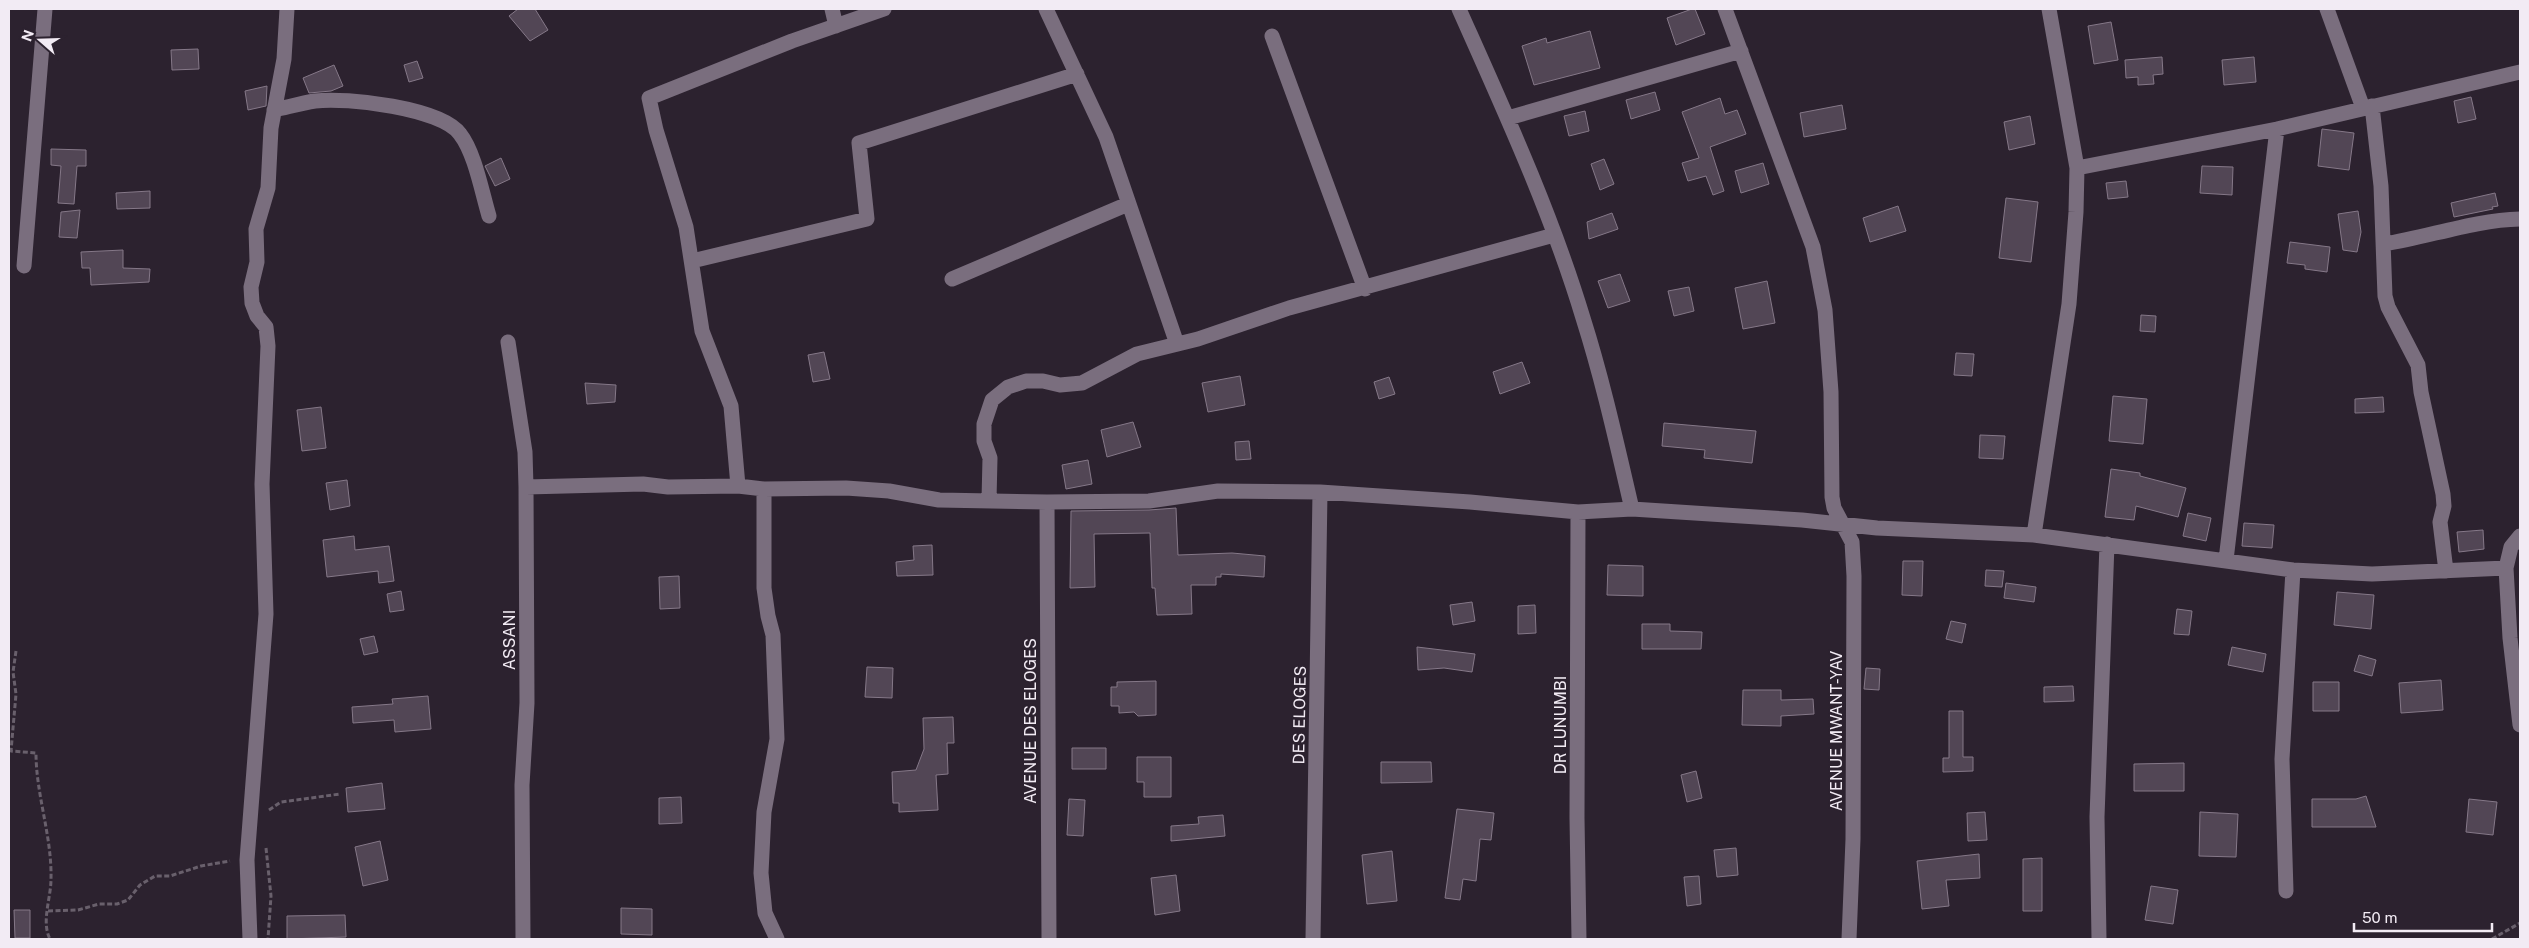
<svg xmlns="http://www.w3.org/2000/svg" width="2529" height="948" font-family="'Public Sans',sans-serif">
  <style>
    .building { fill: #524655; stroke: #857888 }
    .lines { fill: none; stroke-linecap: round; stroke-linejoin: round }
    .path { stroke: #69606c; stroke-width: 3; stroke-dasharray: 5 2.5; stroke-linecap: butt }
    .street { stroke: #7a6e7e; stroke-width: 15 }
    .labels { text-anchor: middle; stroke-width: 4; stroke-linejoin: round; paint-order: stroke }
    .street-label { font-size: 16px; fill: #f2ebf4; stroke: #2c222f }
  </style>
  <rect width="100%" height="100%" fill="#2c222f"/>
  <path class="building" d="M518,9H535L548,30L530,41L509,16Z
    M1692,9H1695L1705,34L1676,45L1667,18Z
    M2111,22L2118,60L2094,64L2088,26Z
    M1590,31L1600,68L1534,85L1522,46L1546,38L1547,43Z
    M198,49L199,69L172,70L171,50Z
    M2162,57L2163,74L2153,75L2154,84L2138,85V77L2126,78L2125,60Z
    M2254,57L2256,82L2224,85L2222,60Z
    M417,61L423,78L409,82L404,65Z
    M334,65L343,86L331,91L309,93L303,78Z
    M267,86L266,106L248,110L245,91Z
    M1655,92L1660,110L1631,119L1626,100Z
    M2471,97L2476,119L2458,123L2454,101Z
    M1720,98L1725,114L1737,110L1746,134L1710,147L1724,191L1713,195L1706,176L1688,181L1682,163L1699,158L1682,112Z
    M1842,105L1846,129L1804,137L1800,113Z
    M1585,111L1589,131L1569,136L1564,116Z
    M2030,116L2035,144L2009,150L2004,122Z
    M2322,129L2354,133L2349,170L2318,166Z
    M51,149L86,150V166H77L74,204L58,203L61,166L51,165Z
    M501,158L510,179L495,186L485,166Z
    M1604,159L1614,184L1600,190L1591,164Z
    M1763,163L1769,184L1741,193L1735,171Z
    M2202,166L2233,167L2232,195L2200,193Z
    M2126,181L2128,197L2108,199L2106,183Z
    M150,191V208L117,209L116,193Z
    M2495,193L2498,206L2492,207L2493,209L2454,217L2451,203Z
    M2006,198L2038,202L2031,262L1999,258Z
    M1898,206L1906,231L1870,242L1863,218Z
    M80,210L77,238L59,237L61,212Z
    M2358,211L2361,232L2357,252L2343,250L2338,214Z
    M1612,213L1618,229L1589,239L1587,222Z
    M2290,242L2330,247L2327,272L2305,269V265L2287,263Z
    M123,250V268L150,269L149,282L91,285L90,268H82L81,252Z
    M1620,274L1630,301L1608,308L1598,281Z
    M1767,281L1775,323L1743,329L1735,288Z
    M1689,287L1694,311L1674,316L1668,291Z
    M2141,315L2156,316L2155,332L2140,331Z
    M824,352L830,379L813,382L808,355Z
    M1956,353L1974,354L1972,376L1954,375Z
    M1522,362L1530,383L1500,394L1493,372Z
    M1240,376L1245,405L1208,412L1202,383Z
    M1389,377L1395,394L1379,399L1374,382Z
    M585,383L616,385L615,402L587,404Z
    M2113,396L2147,399L2143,444L2109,441Z
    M2383,397L2384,412L2355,413V399Z
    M321,407L326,448L302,451L297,410Z
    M1133,422L1141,447L1107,457L1101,430Z
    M1664,423L1756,431L1752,463L1704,458L1705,450L1662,446Z
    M1980,435L2005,436L2003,459L1979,458Z
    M1249,441L1251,459L1236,460L1235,442Z
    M1088,460L1092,484L1066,489L1062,465Z
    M2111,469L2140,473V476L2186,488L2178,517L2136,506L2134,520L2105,517Z
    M347,480L350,506L330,510L326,483Z
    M1176,508L1178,555L1232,553L1265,556L1264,577L1221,574V577H1216V585H1191L1192,614L1157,615L1155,588H1152L1150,533L1094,534L1095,587L1070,588L1071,511L1149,510Z
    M2188,513L2211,518L2206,541L2183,536Z
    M2244,523L2274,525L2272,548L2242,546Z
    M2483,530L2484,549L2459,552L2457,532Z
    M354,536L355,550L389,546L394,581L379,583L378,571L327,577L323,540Z
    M932,545L933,575L897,576L896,562L914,560L913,546Z
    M1903,561H1923L1922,596L1902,595Z
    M1608,565L1643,566V596L1607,595Z
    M1986,570L2004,571L2002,587L1985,586Z
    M679,576L680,608L660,609L659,577Z
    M2006,583L2036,587L2034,602L2004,598Z
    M401,591L404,610L390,612L387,594Z
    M2337,592L2374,595L2371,629L2334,625Z
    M1472,602L1475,621L1453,625L1450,605Z
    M1535,605L1536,633L1518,634V606Z
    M2177,609L2192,611L2189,635L2174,634Z
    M1951,621L1966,624L1962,643L1946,639Z
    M1642,624H1670V631L1702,632L1701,649H1642Z
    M374,636L378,652L364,655L360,639Z
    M1417,647L1475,654L1472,672L1444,668L1418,670Z
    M2232,647L2266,654L2263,672L2228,665Z
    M2359,655L2376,660L2372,676L2354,671Z
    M867,667L893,668L892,698L865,697Z
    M1866,668L1880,669L1879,690L1864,689Z
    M2441,680L2443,710L2401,713L2399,683Z
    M1156,681V715L1138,716L1134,712L1119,713V706H1111V687H1117V682Z
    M2313,682H2339V711H2313Z
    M2073,686L2074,701L2044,702V687Z
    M1743,690H1781V700L1813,699L1814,714L1781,716V726L1742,725Z
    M428,696L431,729L395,732L394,720L353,723L352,707L393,704L392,699Z
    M1949,711H1963V757H1973V771L1943,772V758H1949Z
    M953,717L954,743H947L948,774L936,775L938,810L899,812V803H893L892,772L916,770L924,749L923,718Z
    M1072,748H1106V769H1072Z
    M1137,757H1171V797H1144V782H1137Z
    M1381,762H1431L1432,782L1381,783Z
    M2184,763V791H2134V764Z
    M1696,771L1702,798L1687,802L1681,775Z
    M382,783L385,809L348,812L346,788Z
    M2366,796L2376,827H2312V799H2356Z
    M681,797L682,823L659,824V798Z
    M1069,799L1085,800L1083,836L1067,835Z
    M2469,799L2497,802L2493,835L2466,832Z
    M1457,809L1494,813L1491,840L1480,839L1476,881L1463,879L1460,900L1445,898Z
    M1985,812L1987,840L1968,841L1967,813Z
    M2200,812L2238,814L2236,857L2199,856Z
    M1223,815L1225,836L1171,841V826L1199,824L1198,817Z
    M380,841L388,880L363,886L355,847Z
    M1736,848L1738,875L1717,877L1714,850Z
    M1392,851L1397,901L1367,904L1362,855Z
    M1979,854L1980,878L1946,880L1949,906L1922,909L1917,861Z
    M2042,858V911H2023V859Z
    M1176,875L1180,911L1155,915L1151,878Z
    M1699,876L1701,904L1687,906L1684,877Z
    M2151,886L2178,890L2173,924L2145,920Z
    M621,908L652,909V935L621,934Z
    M14,910H30V938H15Z
    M345,915L346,937L287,939V916Z"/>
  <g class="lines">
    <path class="path" d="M16,651L13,672L16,694L11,751L36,753C36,795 52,836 51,879C51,898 41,922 50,939
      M269,810L281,802L340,794
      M266,848L271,896L268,939
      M48,911L78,910L99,904H117L128,900L140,885L155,876H170L201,866L230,861
      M2492,939L2520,923"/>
    <path class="street" d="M832,9L836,26
      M1046,9L1106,137L1177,344
      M1459,9C1504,110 1551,212 1583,318C1603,381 1617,445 1632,509
      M1725,9L1813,247L1825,310L1831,392L1832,497L1834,508L1852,542L1854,576L1853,839L1849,939
      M2327,9L2363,108
      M1272,36L1365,289
      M2372,106L2381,186L2385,296L2388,307L2418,365L2421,392L2443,494L2444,506L2440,522L2446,571
      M274,110C288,107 302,103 315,101C347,97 441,108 460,134C475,153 482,193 489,216
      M1508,118L1741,51
      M2077,168L2277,129L2520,72
      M2384,244C2429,237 2474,220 2520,219
      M692,261L867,219L859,143L1077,74
      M24,266L45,9
      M952,279L1128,204
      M508,342L525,452L526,487L527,703L522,785L523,939
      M738,486L731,406L702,331L686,227L656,130L649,98L792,41L884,9
      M526,487L643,484L668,487L738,486L764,489L846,488L889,491L939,500L1047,502L1149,501L1218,491L1320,492L1470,502L1578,512L1632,509L1802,520L1877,528L2034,535L2293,570L2372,574L2506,568
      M764,489V588L768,616L773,635L777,739L764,812L761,873L765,913L777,939
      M989,500L990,458L984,441V424L992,400L1008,387L1026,381H1043L1060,385L1082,383L1137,354L1198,339L1289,308L1554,235
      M1047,502L1049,939
      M1578,512L1577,818L1579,939
      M2034,535L2069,304L2076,212L2077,168L2049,9
      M2520,536L2511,547L2506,568L2510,638L2520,725
      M2226,560L2277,129
      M2286,891L2282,759L2293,570
      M250,939L247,860L266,614L262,484L268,346L266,327L257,316L252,303L251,287L257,262L256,229L268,188L271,128L284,59L287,9
      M1313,939L1320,492
      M2099,939L2097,817L2107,544"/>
  </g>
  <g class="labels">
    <g class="street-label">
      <text transform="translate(509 640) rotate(-90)" y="6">ASSANI</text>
      <text transform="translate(1299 715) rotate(-89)" y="6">DES ELOGES</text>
      <text transform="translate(1030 721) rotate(-90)" y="6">AVENUE DES ELOGES</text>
      <text transform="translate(1560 725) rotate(-90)" y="6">DR LUNUMBI</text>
      <text transform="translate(1836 731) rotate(-90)" y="6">AVENUE MWANT-YAV</text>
    </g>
  </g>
  <rect width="2529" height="948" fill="none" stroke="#f2ebf4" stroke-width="20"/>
  <g transform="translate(40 40) rotate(290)" stroke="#2c222f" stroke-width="4" paint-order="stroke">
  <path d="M0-4L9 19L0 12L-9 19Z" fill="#f2ebf4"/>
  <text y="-8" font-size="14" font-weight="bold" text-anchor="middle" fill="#f2ebf4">N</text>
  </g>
  <path d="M2354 923v8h138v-8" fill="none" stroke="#f2ebf4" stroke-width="2.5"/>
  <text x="2362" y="923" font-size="15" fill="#f2ebf4" stroke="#2c222f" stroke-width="4" paint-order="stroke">50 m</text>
</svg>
